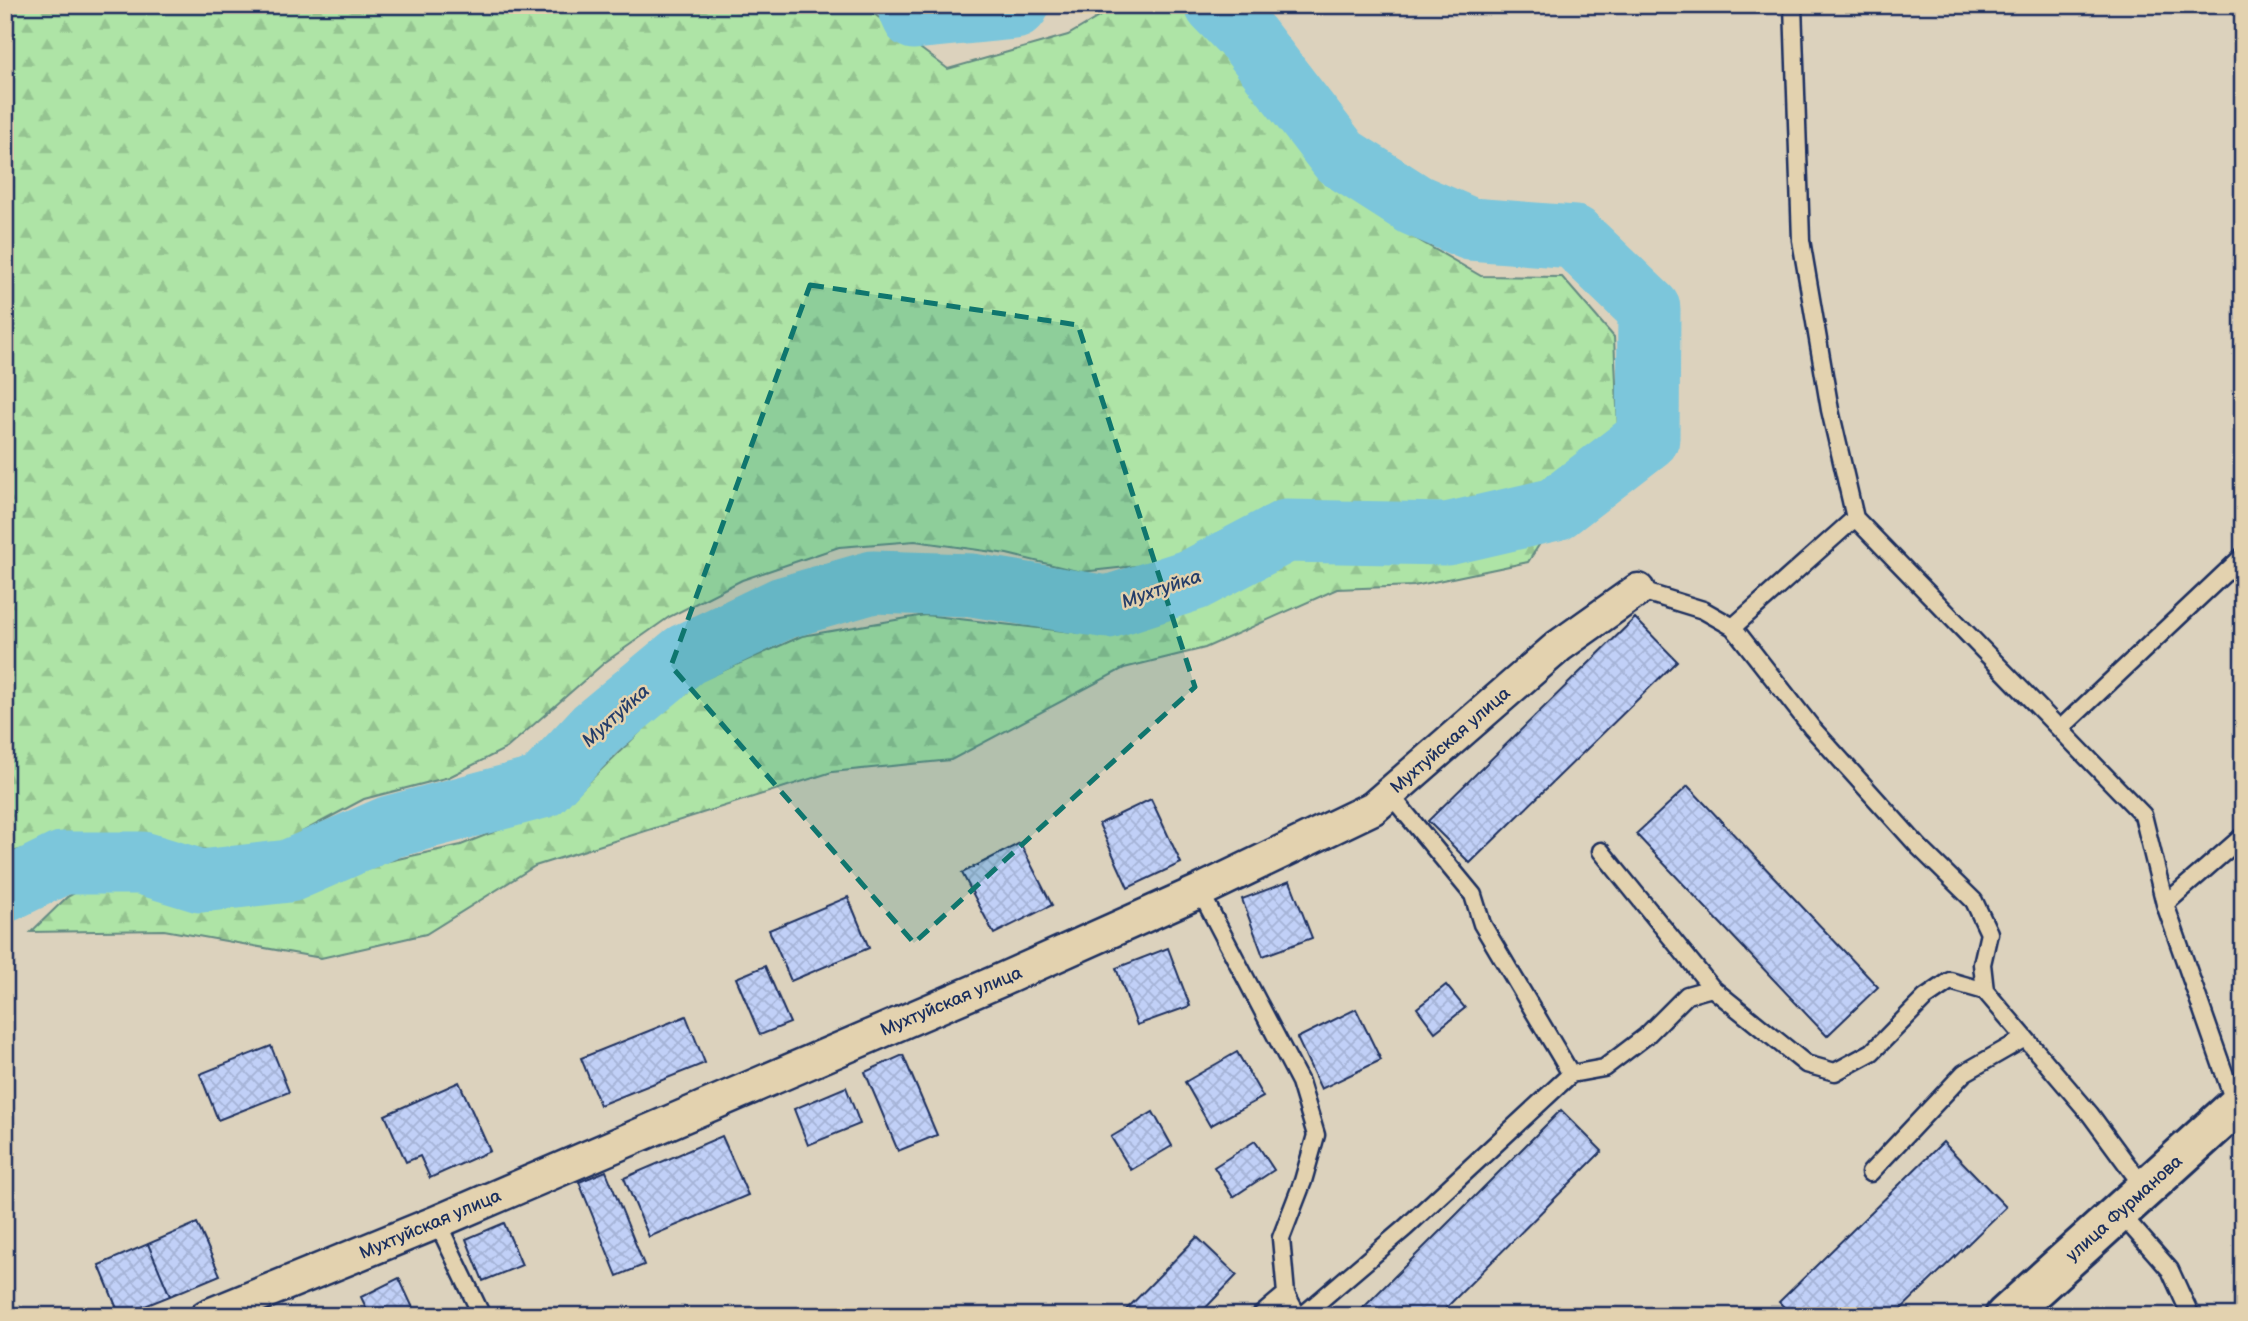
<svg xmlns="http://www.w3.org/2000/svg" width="2248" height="1321" font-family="'Balsamiq Sans',sans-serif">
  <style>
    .forest { fill: url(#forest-firs); stroke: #648a82; stroke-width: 2 }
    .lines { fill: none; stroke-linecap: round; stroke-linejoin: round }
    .river { stroke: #7bc6db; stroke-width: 63 }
    .building { fill: url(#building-cross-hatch); stroke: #1b2f5e; stroke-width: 2 }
    .lane-casing { stroke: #1b2f5e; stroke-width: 21 }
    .street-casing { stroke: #1b2f5e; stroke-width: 37 }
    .secondary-casing { stroke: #1b2f5e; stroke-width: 44 }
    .lane { stroke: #e3d2af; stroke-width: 16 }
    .street { stroke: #e3d2af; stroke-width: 32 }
    .secondary { stroke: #e3d2af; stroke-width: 38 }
    .marked { fill: #0f766e; fill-opacity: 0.2; stroke: #0f766e; stroke-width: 5; stroke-dasharray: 14 9; stroke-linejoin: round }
    .labels { text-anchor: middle; stroke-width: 5; stroke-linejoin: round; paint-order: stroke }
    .street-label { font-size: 18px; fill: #1b2f5e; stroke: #e3d2af }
    .water-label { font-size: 19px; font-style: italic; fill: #253e6a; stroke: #e3d2af }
  </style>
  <defs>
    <pattern id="forest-firs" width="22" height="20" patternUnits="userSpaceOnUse" patternTransform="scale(1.75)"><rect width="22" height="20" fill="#aee4a6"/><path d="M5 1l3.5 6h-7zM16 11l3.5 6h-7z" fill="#95c491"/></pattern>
    <pattern id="building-cross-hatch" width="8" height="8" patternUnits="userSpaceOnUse" patternTransform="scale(1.75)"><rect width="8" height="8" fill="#c1d0f7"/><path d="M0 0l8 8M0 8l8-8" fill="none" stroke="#a5b3d6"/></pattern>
  </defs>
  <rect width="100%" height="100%" fill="#dcd2bd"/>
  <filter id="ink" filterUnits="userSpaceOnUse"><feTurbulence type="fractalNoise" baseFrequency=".0143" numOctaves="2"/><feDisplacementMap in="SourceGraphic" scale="14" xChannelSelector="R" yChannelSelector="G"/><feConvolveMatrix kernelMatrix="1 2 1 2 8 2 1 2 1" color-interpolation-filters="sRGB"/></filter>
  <g filter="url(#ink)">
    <path class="forest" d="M5,5H862L948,69L1068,35L1119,5H1176L1188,9L1245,71L1296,146L1401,230L1481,276L1562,277L1614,337L1618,429L1580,463L1543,491L1486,495L1440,509L1343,519L1300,511L1247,520L1173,562L1081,572L1007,554L915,541L839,547L742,580L669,617L604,663L507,748L449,777L364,799L257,856L78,834L5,854Z
      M1548,531L1528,562L1414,586L1337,589L1205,648L1124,668L951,760L832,772L535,866L426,934L321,958L164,930L31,932L67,897L93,883L192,899L272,895L366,866L461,845L568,802L686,687L802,636L925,615L1081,633L1213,592L1298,555L1408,549Z"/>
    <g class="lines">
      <path class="river" d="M908,5L914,18L1015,8L1018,5
        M5,891L62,863H142L201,881L289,871L390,827L542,787L596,729L685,655L783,608L873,582L972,585L1108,607L1195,579L1286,531L1447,534L1556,509L1648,438L1649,309L1574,237L1470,229L1415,205L1340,157L1249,39L1216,5"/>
    </g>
    <path class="building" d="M1635,618L1677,661L1470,863L1428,821Z
      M1688,786L1878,987L1827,1036L1636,834Z
      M1151,799L1181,863L1128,888L1099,824Z
      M1020,843L1052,905L994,934L962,873Z
      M1290,881L1312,938L1263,956L1242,899Z
      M848,897L869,948L791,981L769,930Z
      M1168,948L1190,1006L1137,1025L1116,968Z
      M765,966L790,1023L760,1035L736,978Z
      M1446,985L1465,1008L1435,1032L1417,1008Z
      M1356,1009L1381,1060L1321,1089L1297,1038Z
      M686,1016L705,1063L600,1105L581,1058Z
      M271,1046L289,1092L218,1120L200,1074Z
      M1237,1052L1263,1097L1210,1126L1185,1082Z
      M903,1055L937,1135L898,1151L865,1072Z
      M459,1082L490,1151L430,1178L420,1156L406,1162L385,1115Z
      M846,1087L860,1124L808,1145L794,1109Z
      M1561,1110L1602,1151L1438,1316H1355Z
      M1153,1112L1172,1146L1131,1170L1111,1137Z
      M722,1136L748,1195L649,1237L624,1178Z
      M1255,1141L1274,1170L1233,1197L1214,1167Z
      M1943,1142L2006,1207L1894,1316H1793L1779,1302Z
      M606,1171L644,1265L617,1276L579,1182Z
      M197,1223L220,1275L170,1296L148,1244Z
      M504,1223L522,1265L483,1281L466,1239Z
      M1197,1237L1237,1275L1198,1316H1120Z
      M148,1244L170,1296L120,1316L99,1265Z
      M399,1278L414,1310L402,1316H370L361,1297Z"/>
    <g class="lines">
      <g class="lane-casing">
        <path id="lane" d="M1793,5L1801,240L1830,410L1855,518
          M1638,590L1703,610L1733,627L1812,728L1919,847L1974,901L1989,933L1982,964L1985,991L2090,1114L2145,1189
          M1733,627L1855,518L2143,815L2165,904
          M2060,729L2243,556
          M1200,891L1300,1082L1316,1135L1303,1181L1281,1238L1286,1294L1298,1316
          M1712,988L1806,1064L1835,1072L1872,1052L1925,998L1950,981L1985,991
          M1571,1074L1604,1068L1646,1036L1687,995L1712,988L1601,851
          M2235,1104L2165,904L2243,836
          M1870,1173L1964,1073L2025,1038
          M2120,1213L2170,1270L2191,1316
          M437,1222L482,1316
          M1260,1316L1286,1294
          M1302,1316L1405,1228L1571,1074L1482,924L1473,895L1389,793"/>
      </g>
      <g class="street-casing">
        <path id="street" d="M207,1316L437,1222L1001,980L1200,891L1373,808L1559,646L1638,590"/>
      </g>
      <g class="secondary-casing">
        <path id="secondary" d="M2005,1316L2243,1100"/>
      </g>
      <use href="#lane" class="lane"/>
      <use href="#street" class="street"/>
      <use href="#secondary" class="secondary"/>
    </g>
  </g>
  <path class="marked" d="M810,285L1078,325L1195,687L914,943L671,666Z"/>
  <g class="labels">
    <g class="street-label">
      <text transform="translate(1450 740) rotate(-41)" y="6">Мухтуйская улица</text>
      <text transform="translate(951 1001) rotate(-23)" y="6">Мухтуйская улица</text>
      <text transform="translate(2124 1208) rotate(-42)" y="6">улица Фурманова</text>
      <text transform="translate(430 1224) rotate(-23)" y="6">Мухтуйская улица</text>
    </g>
    <g class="water-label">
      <text transform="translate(1161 588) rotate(-19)" y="7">Мухтуйка</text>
      <text transform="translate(615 715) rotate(-42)" y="7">Мухтуйка</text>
    </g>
  </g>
  <rect width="2248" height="1321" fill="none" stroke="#e3d2af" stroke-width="28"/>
  <rect x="14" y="14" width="2220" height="1293" fill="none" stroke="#1b2f5e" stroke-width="2.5" filter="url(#ink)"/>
</svg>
